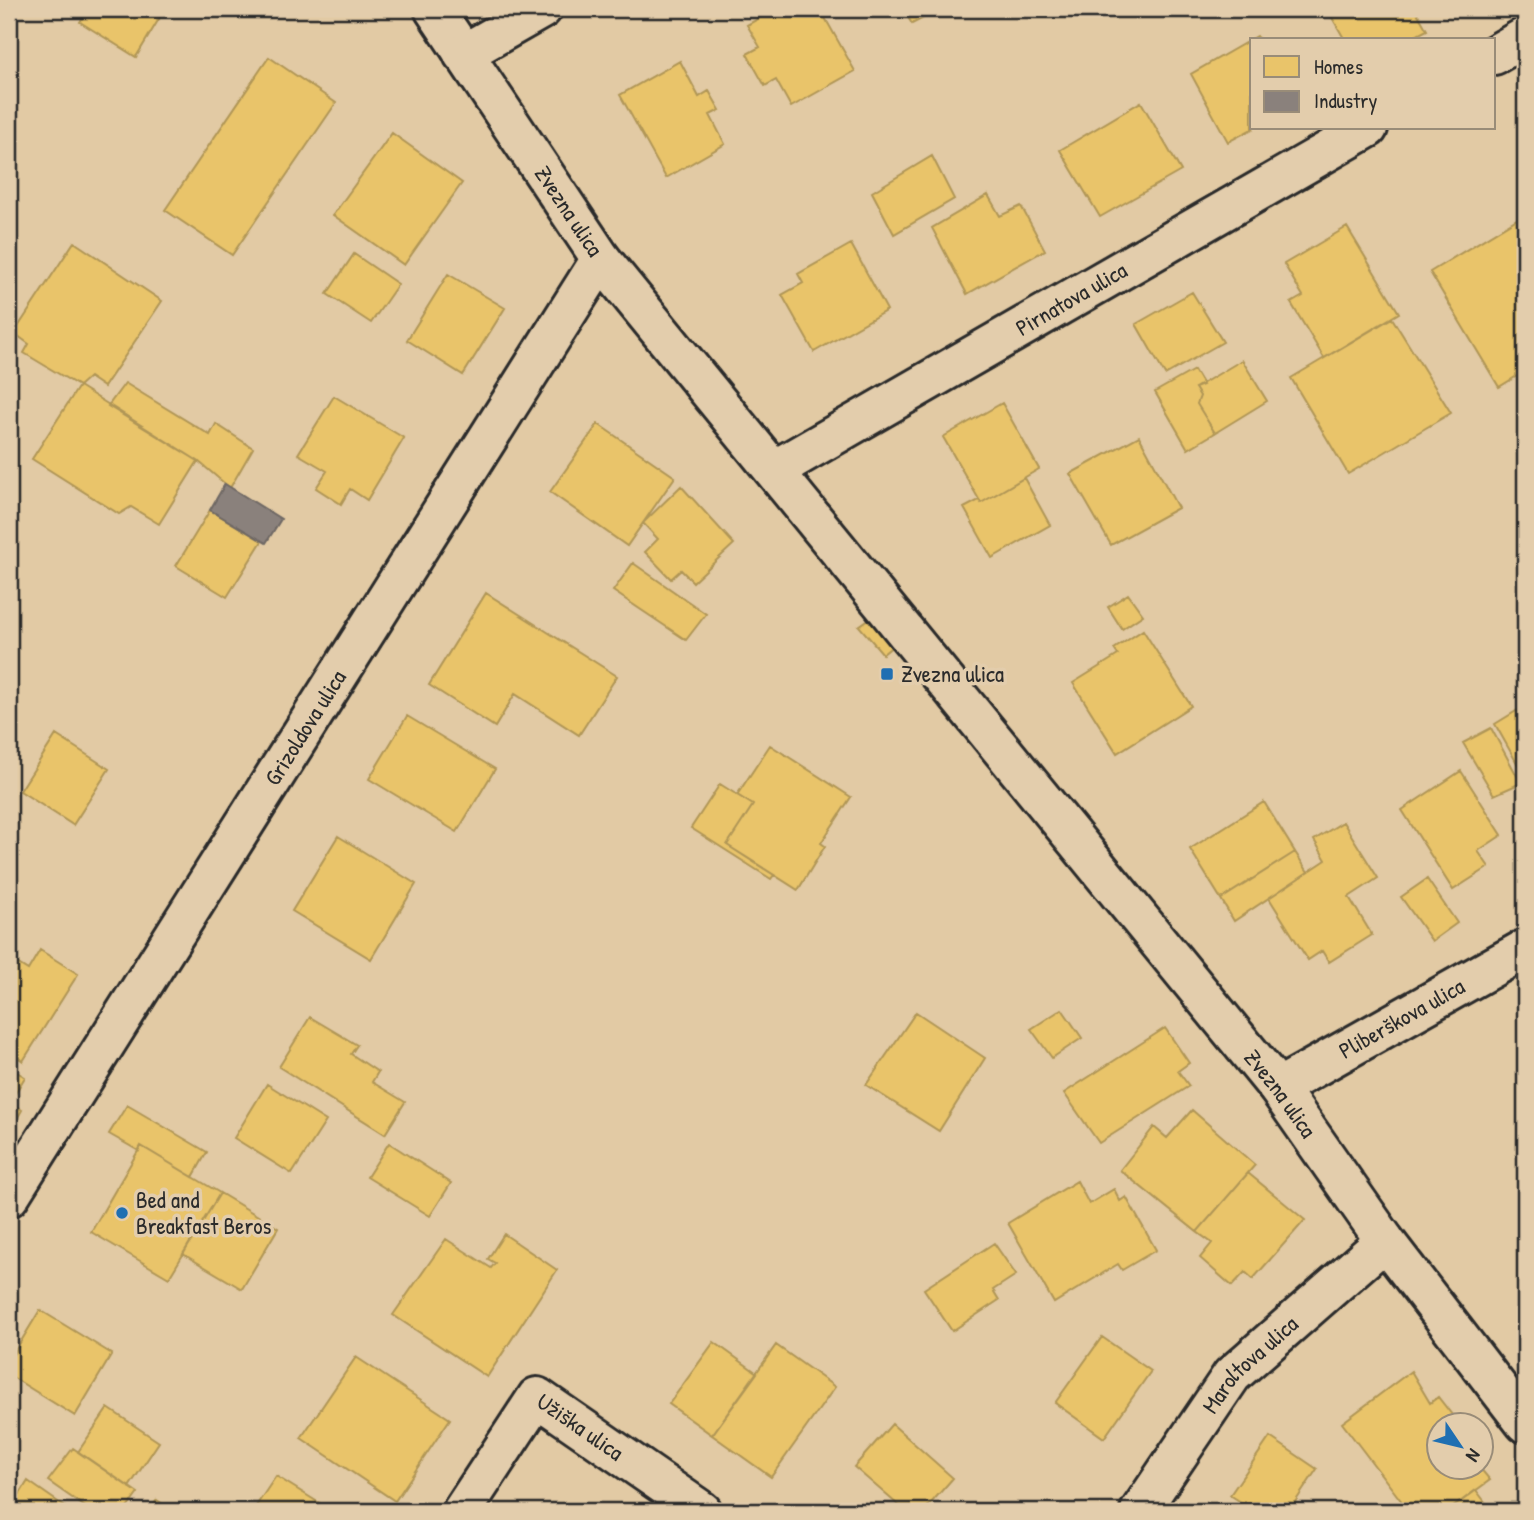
<svg xmlns="http://www.w3.org/2000/svg" width="1534" height="1520" font-family="'Patrick Hand',sans-serif">
  <style>
    .homes { fill: #e9c46a; stroke: #b09657; stroke-width: 2 }
    .industry { fill: #8a817c; stroke: #6e6764; stroke-width: 2 }
    .lines { fill: none; stroke-linecap: round; stroke-linejoin: round }
    .minor-casing { stroke: #2b2b2b; stroke-width: 44 }
    .minor { stroke: #e3cdac; stroke-width: 38 }
    .poi-dot { fill: #1f6fb2; stroke: #e3cdac; stroke-width: 2.5 }
    .labels { text-anchor: middle; stroke-width: 7; stroke-linejoin: round; paint-order: stroke }
    .street-label { font-size: 23px; fill: #2b2b2b; stroke: #e3cdac }
    .poi-label { font-size: 23px; fill: #2b2b2b; stroke: #e3cdac; text-anchor: start }
  </style>
  <rect width="100%" height="100%" fill="#e2caa4"/>
  <filter id="ink" filterUnits="userSpaceOnUse"><feTurbulence type="fractalNoise" baseFrequency=".0143" numOctaves="2"/><feDisplacementMap in="SourceGraphic" scale="14" xChannelSelector="R" yChannelSelector="G"/><feConvolveMatrix kernelMatrix="1 2 1 2 8 2 1 2 1" color-interpolation-filters="sRGB"/></filter>
  <g filter="url(#ink)">
    <path class="homes" d="M88,9H165L136,57L80,22Z
      M776,9H820L855,71L791,107L776,80L765,86L747,54L760,47L747,25Z
      M903,9H941L912,24Z
      M1327,9H1415L1427,30L1408,40H1345Z
      M1257,36L1260,40H1252V128H1254L1228,142L1191,74Z
      M269,57L336,103L232,255L165,210Z
      M680,61L699,97L709,91L720,110L710,115L725,144L666,178L620,95Z
      M1141,102L1181,171L1100,217L1060,150Z
      M392,133L462,183L404,265L333,215Z
      M932,156L954,199L894,234L872,192Z
      M988,195L1000,216L1021,206L1045,250L967,294L932,228Z
      M1522,216L1525,221V371L1499,387L1430,272Z
      M1347,227L1399,313L1324,358L1291,303L1303,296L1284,264Z
      M74,242L162,301L104,387L89,377L79,386L24,353L29,344L14,333Z
      M851,244L887,310L814,352L782,295L803,283L798,274Z
      M354,254L398,284L371,323L327,294Z
      M448,274L505,308L463,375L407,340Z
      M1192,292L1223,342L1165,375L1136,324Z
      M1392,318L1451,413L1348,474L1291,378Z
      M1242,360L1267,401L1215,433L1197,404L1200,396L1195,388Z
      M1194,370L1203,385L1195,388L1200,396L1197,404L1215,433L1188,449L1155,392Z
      M125,383L210,435L216,424L253,448L230,488L198,461L108,406Z
      M79,386L198,461L159,524L131,507L119,514L32,459Z
      M334,396L404,438L367,500L350,489L341,504L316,488L327,471L298,454Z
      M1002,403L1039,469L981,503L943,437Z
      M598,424L675,477L627,546L550,492Z
      M1139,436L1178,508L1111,545L1070,474Z
      M1024,478L1050,525L992,558L964,508L979,500L981,503Z
      M681,486L734,544L693,582L681,570L671,579L645,552L658,539L643,523Z
      M210,510L262,541L227,597L176,566Z
      M633,563L706,614L686,640L613,591Z
      M486,593L617,676L579,735L515,694L495,727L429,685Z
      M1128,594L1143,615L1122,629L1108,607Z
      M873,616L894,645L883,654L859,626Z
      M1143,630L1191,706L1117,753L1073,683L1118,655L1114,649Z
      M1518,710L1525,723V761L1518,765L1495,724Z
      M407,716L495,769L457,832L369,779Z
      M1491,728L1521,783L1494,795L1463,743Z
      M56,735L109,769L73,825L20,791Z
      M770,745L851,797L821,843L825,846L798,890L727,845L753,805L737,795Z
      M1461,771L1502,835L1478,851L1489,867L1453,890L1402,810Z
      M720,784L753,805L727,845L774,875L771,879L691,828Z
      M1264,802L1295,852L1221,899L1190,849Z
      M1343,822L1378,878L1349,897L1372,935L1329,962L1322,951L1308,960L1269,898L1326,860L1314,840Z
      M338,836L416,884L371,959L292,911Z
      M1295,852L1308,872L1234,921L1221,899Z
      M1427,879L1457,923L1432,941L1401,897Z
      M40,950L78,974L23,1061L9,1051V958L28,970Z
      M1062,1009L1082,1038L1052,1058L1031,1029Z
      M916,1012L985,1058L939,1131L866,1085Z
      M310,1017L357,1045L351,1054L378,1072L372,1082L405,1102L385,1134L279,1067Z
      M1165,1028L1189,1063L1178,1071L1189,1086L1099,1143L1064,1093Z
      M9,1067L25,1077L10,1102L22,1110L9,1133Z
      M267,1084L326,1121L292,1174L234,1138Z
      M127,1105L207,1152L193,1177L141,1146L139,1151L109,1134Z
      M1192,1110L1255,1165L1197,1232L1120,1170L1154,1127L1167,1138Z
      M389,1143L451,1183L430,1216L367,1177Z
      M141,1146L220,1193L169,1278L91,1232Z
      M1248,1173L1305,1220L1253,1279L1245,1272L1232,1286L1200,1258L1212,1243L1197,1232Z
      M1077,1181L1089,1204L1114,1189L1120,1201L1126,1197L1156,1250L1122,1270L1118,1264L1054,1303L1008,1223Z
      M220,1193L278,1228L242,1289L183,1254Z
      M504,1234L557,1270L487,1377L393,1315L446,1239L491,1268L495,1263L488,1259Z
      M994,1243L1016,1275L993,1290L999,1300L952,1331L924,1289Z
      M40,1310L112,1354L75,1416L9,1375V1361Z
      M1102,1337L1151,1371L1104,1438L1055,1403Z
      M714,1342L757,1373L712,1435L669,1404Z
      M776,1345L835,1387L771,1477L712,1435Z
      M356,1357L450,1419L395,1501L301,1438Z
      M1411,1371L1430,1403L1438,1397L1456,1420L1449,1426H1440V1468H1480L1490,1480L1448,1511H1409L1342,1423Z
      M108,1408L159,1442L129,1487L78,1452Z
      M892,1424L953,1478L924,1511H905L854,1467Z
      M1270,1437L1317,1469L1289,1511H1239L1244,1504L1230,1495Z
      M73,1448L138,1493L125,1511H91L48,1481Z
      M276,1476L332,1511H262L256,1506Z
      M28,1481L71,1511H9Z
      M1476,1490L1492,1511H1448Z
      M157,1500L173,1511H149Z"/>
    <path class="industry" d="M225,484L281,519L266,543L210,510Z"/>
    <g class="lines">
      <g class="minor-casing">
        <g id="minor">
          <path id="s1" d="M434,9L601,259L1278,1088L1385,1241L1525,1423"/>
          <path d="M463,54L542,9"/>
          <path d="M1494,55L1525,37"/>
          <path id="s2" d="M774,470L1368,128"/>
          <path id="s3" d="M1278,1088L1525,949"/>
          <path id="s4" d="M9,1197L601,259"/>
          <path id="s5" d="M462,1511L537,1397L702,1511"/>
          <path id="s6" d="M1140,1511L1232,1375L1385,1241"/>
        </g>
      </g>
      <use href="#minor" class="minor"/>
    </g>
  </g>
  <g class="poi-dot">
    <rect x="880" y="667" width="14" height="14" rx="3.5"/>
    <circle cx="122" cy="1213" r="7"/>
  </g>
  <g class="labels">
    <g class="street-label">
      <text dy="8" stroke="none"><textPath href="#s1" startOffset="243">Zvezna ulica</textPath></text>
      <text dy="8" stroke="none"><textPath href="#s2" startOffset="343">Pirnatova ulica</textPath></text>
      <text dy="8" stroke="none"><textPath href="#s4" startOffset="555">Grizoldova ulica</textPath></text>
      <text dy="8" stroke="none"><textPath href="#s3" startOffset="142">Pliberškova ulica</textPath></text>
      <text dy="8" stroke="none"><textPath href="#s1" startOffset="1377">Zvezna ulica</textPath></text>
      <text dy="8" stroke="none"><textPath href="#s6" startOffset="184">Maroltova ulica</textPath></text>
      <text dy="8" stroke="none"><textPath href="#s5" startOffset="189">Užiška ulica</textPath></text>
    </g>
    <g class="poi-label">
      <text x="901" y="682">Zvezna ulica</text>
      <text x="136" y="1208">Bed and<tspan x="136" dy="26">Breakfast Beros</tspan></text>
    </g>
  </g>
  <rect width="1534" height="1520" fill="none" stroke="#e3cdac" stroke-width="35"/>
  <rect x="18" y="18" width="1499" height="1485" fill="none" stroke="#2b2b2b" stroke-width="2.5" filter="url(#ink)"/>
  <rect x="1250" y="38" width="245" height="91" fill="#e3cdac" stroke="#998c78" stroke-width="2"/>
  <rect x="1264" y="56" width="35" height="21" fill="#e9c46a" stroke="#998c78" stroke-width="2"/>
  <text x="1314" y="74" font-size="21" fill="#2b2b2b">Homes</text>
  <rect x="1264" y="91" width="35" height="21" fill="#8a817c" stroke="#998c78" stroke-width="2"/>
  <text x="1314" y="108" font-size="21" fill="#2b2b2b">Industry</text>
  <g transform="translate(1460 1446) rotate(125)"><circle r="33" fill="#e3cdac" stroke="#998c78" stroke-width="2"/>
  <path d="M0-5L12 26L0 18L-12 26Z" fill="#1f6fb2"/>
  <text y="-10" font-size="19" font-weight="bold" text-anchor="middle" fill="#2b2b2b">N</text>
  </g>
</svg>
